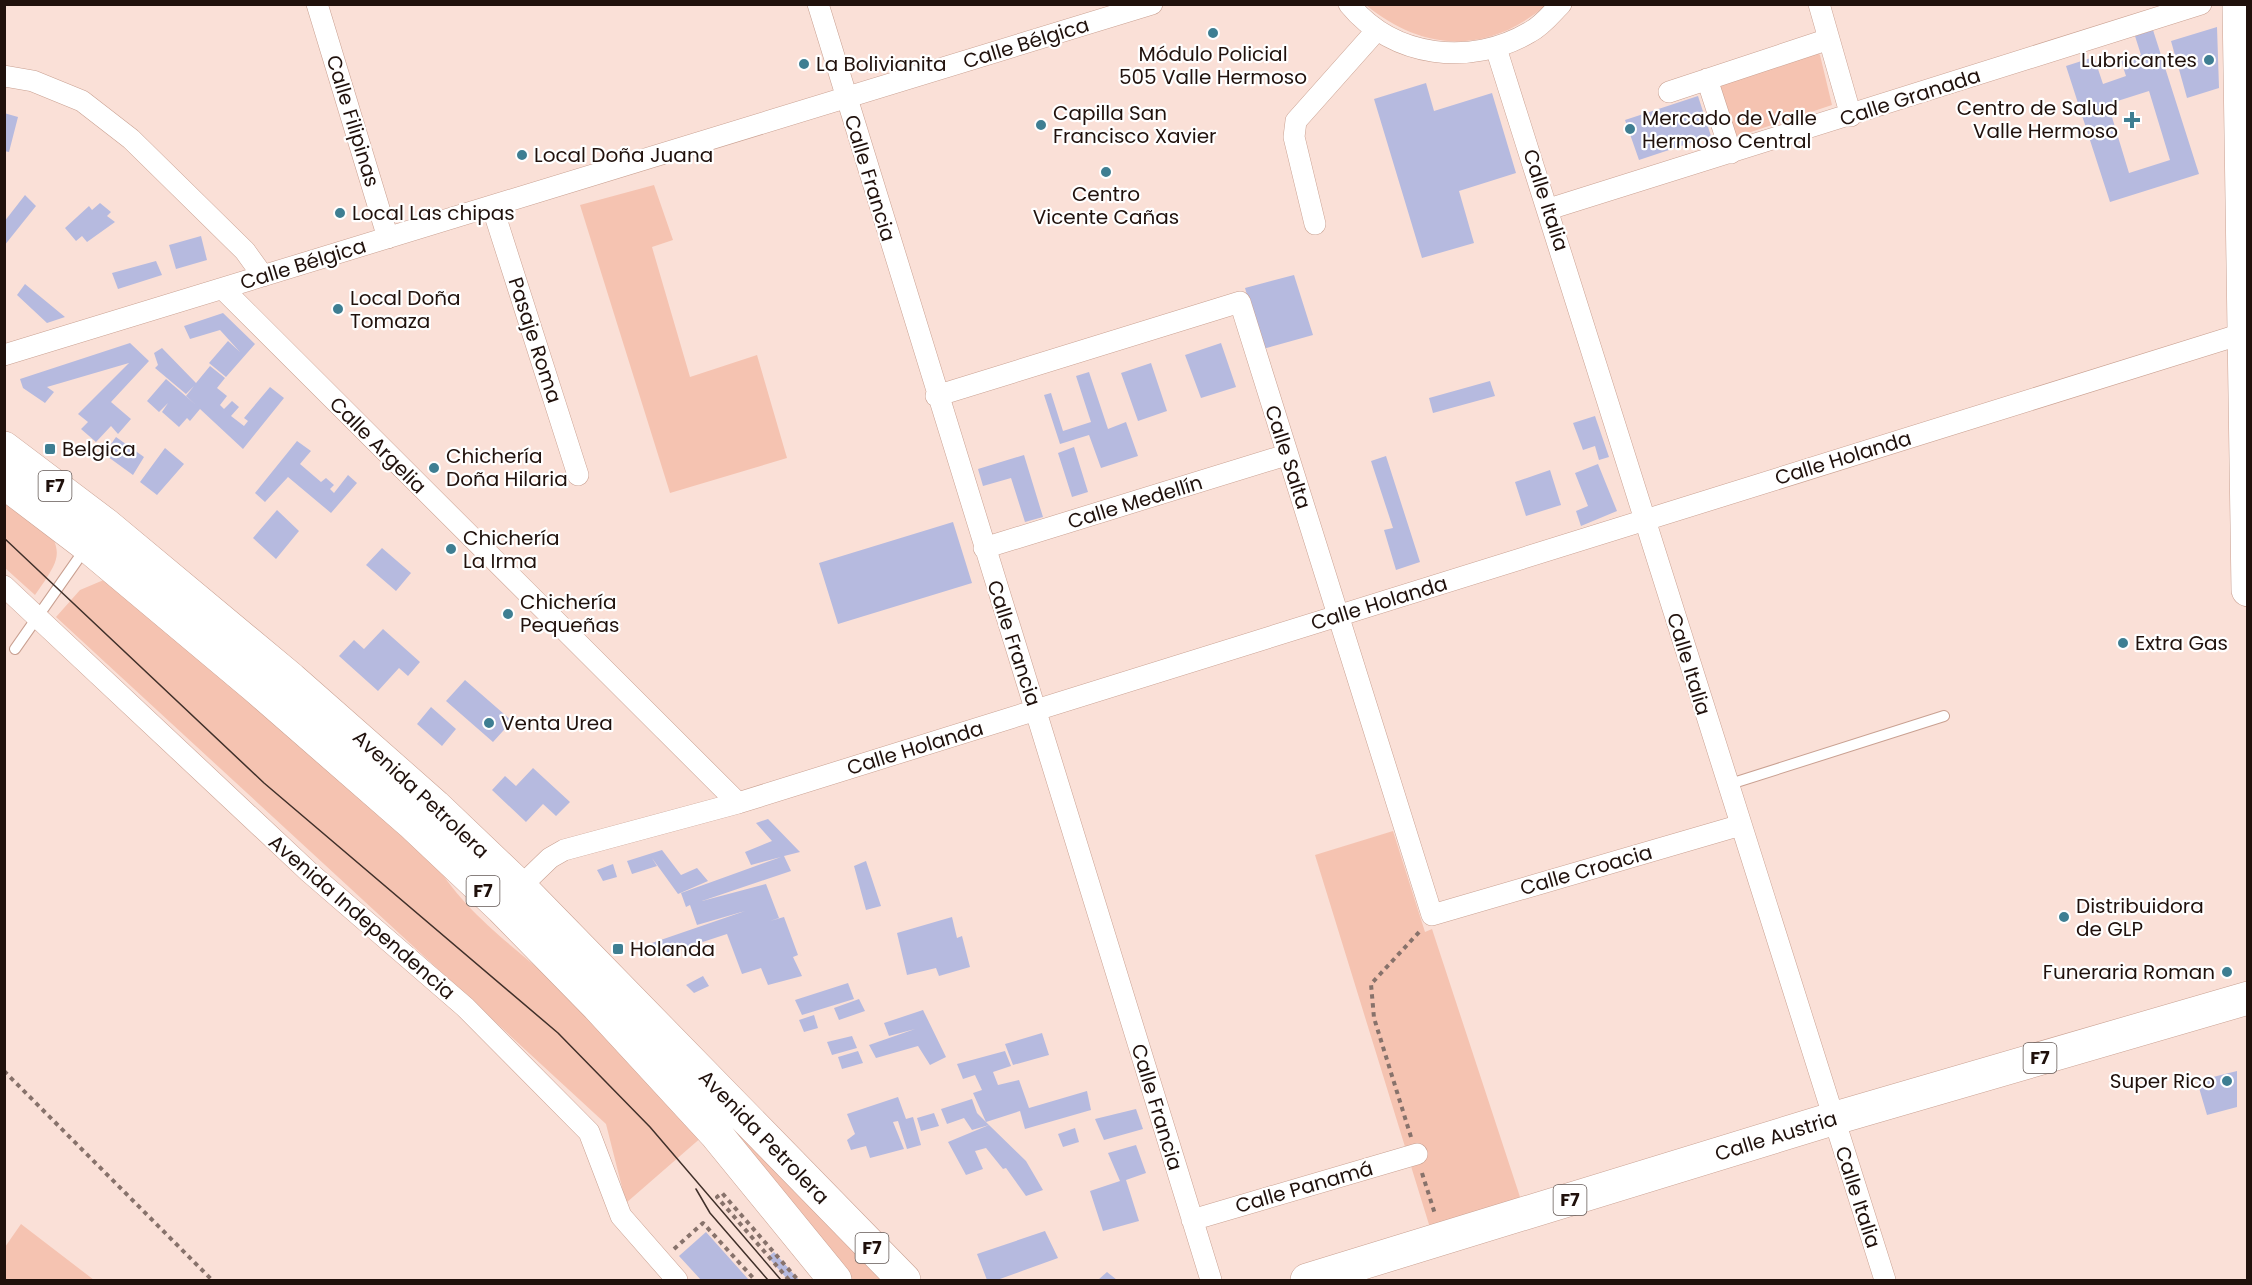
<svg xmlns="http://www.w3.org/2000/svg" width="2252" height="1285" font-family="Poppins,sans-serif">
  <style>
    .green { fill: #f5c3b1 }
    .building { fill: #b6badf; fill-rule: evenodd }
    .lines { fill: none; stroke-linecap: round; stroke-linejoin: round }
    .lane-casing { stroke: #c9a091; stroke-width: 12 }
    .street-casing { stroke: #c9a091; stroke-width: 22 }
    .highway-casing { stroke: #c9a091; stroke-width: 34 }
    .path { stroke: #87726b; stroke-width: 4; stroke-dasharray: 4.5 4.5; stroke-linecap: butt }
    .lane { stroke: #fff; stroke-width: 10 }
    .street { stroke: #fff; stroke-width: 21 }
    .highway { stroke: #fff; stroke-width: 33 }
    .tram { stroke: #40302a; stroke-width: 1.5 }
    .poi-dot { fill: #3e7e92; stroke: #fff; stroke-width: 2 }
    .labels { text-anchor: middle; stroke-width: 4.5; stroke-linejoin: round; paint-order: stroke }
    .shield { fill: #fff; stroke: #635855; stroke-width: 1.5 }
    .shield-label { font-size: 18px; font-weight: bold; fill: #20110c }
    .street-label { font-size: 20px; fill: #20110c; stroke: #fff }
    .poi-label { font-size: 20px; fill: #20110c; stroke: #fff; text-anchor: start }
  </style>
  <rect width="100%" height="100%" fill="#fae0d7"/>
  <path class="green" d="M1366,5H1546C1489,54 1424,53 1366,5Z
    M1817,52L1820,55L1832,105L1736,137L1719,83Z
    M654,185L673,240L652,247L690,377L757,355L787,458L670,493L580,205Z
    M4,497C26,514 70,534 53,567C48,577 41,586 35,595L5,568Z
    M106,579L432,857C463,914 523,953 570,996C617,1039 659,1089 703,1136L626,1203L606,1124L56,617L80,590Z
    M343,740L889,1280H850L759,1167Z
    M1393,831L1425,932L1432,929L1522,1203L1431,1231L1315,855Z
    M21,1224L94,1280H5V1247Z"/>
  <path class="building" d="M2217,27L2219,88L2187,98L2171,41Z
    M2153,30L2199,174L2110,202L2066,66L2094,57L2103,84L2126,76L2121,61L2141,55L2135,36ZM2149,91L2170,160L2129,173L2108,104Z
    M1426,83L1434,111L1492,93L1516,173L1459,191L1474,243L1422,258L1374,99Z
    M1698,96L1711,136L1639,160L1625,120Z
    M4,113L18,117L9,152L4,151Z
    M25,195L36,206L4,246V222Z
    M100,203L111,212L107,216L115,222L87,242L82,236L76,241L65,228L89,206L92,210Z
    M201,236L207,260L176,269L169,245Z
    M156,261L162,275L118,289L112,273Z
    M1294,275L1313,335L1263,349L1245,288Z
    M25,284L65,317L47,323L17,295Z
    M223,313L255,344L226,377L209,363L228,341L240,352L220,330L190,339L184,326Z
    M130,343L149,361L111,402L131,419L118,434L111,426L96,442L81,429L88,422L78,414L129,363L47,387L54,392L45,403L23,388L20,379Z
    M1221,343L1236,387L1201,398L1185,355Z
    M162,348L196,383L210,366L225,378L217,388L227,396L220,405L224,409L232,401L239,407L231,416L244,426L248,421L244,418L270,387L284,398L243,449L200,409L190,421L187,418L179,427L162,412L168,403L159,412L147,401L166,379L196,405L186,396L194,386L186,394L155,368L158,365L154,353Z
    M1151,363L1167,411L1138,421L1121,373Z
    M1089,372L1108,429L1126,422L1138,456L1101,468L1089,435L1060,444L1044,395L1051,393L1063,431L1091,422L1076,376Z
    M1490,381L1495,396L1433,413L1429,398Z
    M1595,416L1609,457L1599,460L1595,446L1583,450L1573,423Z
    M116,437L144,457L133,475L104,454Z
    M297,441L311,451L300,464L321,482L326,478L334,485L330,489L334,493L348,475L357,483L331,513L288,477L265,502L255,493Z
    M1074,447L1088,492L1072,497L1058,453Z
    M165,448L184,464L157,495L140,482Z
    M1024,455L1043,517L1025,522L1011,478L983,486L978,469Z
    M1386,456L1420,562L1396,570L1384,530L1393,528L1371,461Z
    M1598,464L1617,511L1581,526L1576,511L1588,506L1575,473Z
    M1550,470L1561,505L1526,516L1515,482Z
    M277,510L299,531L276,559L253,538Z
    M953,522L972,583L838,624L819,563Z
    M382,548L411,573L396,591L366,565Z
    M383,629L420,662L408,676L399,668L378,691L339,656L354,640L364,649Z
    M465,680L512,721L493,742L446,701Z
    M431,707L456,729L442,746L417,724Z
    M533,768L570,802L556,816L543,804L526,822L492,790L505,776L516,786Z
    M768,819L800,852L784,856L791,871L702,901L766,884L779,918L770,921L784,917L798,955L793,957L802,976L768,985L761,968L742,974L727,934L660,956L649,944L745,911L697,925L690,905L686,907L681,893L781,857L751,865L745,852L772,841L756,823Z
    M662,850L681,875L697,868L708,881L678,894L652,858L657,866L632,874L627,861Z
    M866,861L881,906L866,910L854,866Z
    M613,864L617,877L603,881L597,870Z
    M952,917L957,938L962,936L970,967L939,976L936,968L907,975L897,933Z
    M703,976L709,986L694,993L686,985Z
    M848,983L854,999L802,1015L795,1000Z
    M859,999L865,1011L839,1020L834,1008Z
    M923,1010L946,1057L930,1065L918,1046L876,1058L869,1045L915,1029L889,1036L884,1023Z
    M814,1015L818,1028L804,1032L799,1020Z
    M1042,1033L1049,1055L1013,1065L1005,1044Z
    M852,1036L857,1048L832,1055L827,1042Z
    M858,1051L863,1063L842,1069L838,1057Z
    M1005,1051L1011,1066L993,1072L998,1085L1019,1080L1029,1108L1087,1091L1091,1110L1025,1129L1020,1111L986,1122L973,1093L982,1090L975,1075L963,1079L957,1064Z
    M2237,1071V1107L2207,1115L2197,1081Z
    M898,1097L906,1119L913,1117L921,1145L907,1149L898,1121L893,1122L904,1149L870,1158L866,1146L851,1150L847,1140L855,1134L847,1114Z
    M972,1099L977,1113L989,1125L972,1130L964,1118L947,1124L941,1109Z
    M1136,1109L1143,1129L1104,1140L1095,1119Z
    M934,1113L939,1126L921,1131L917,1118Z
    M989,1125L1026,1161L1043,1190L1026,1196L1006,1168L1003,1169L986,1148L975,1151L983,1169L966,1175L948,1142Z
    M1075,1128L1079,1142L1063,1147L1058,1134Z
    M1136,1145L1146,1173L1126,1180L1139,1221L1103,1231L1090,1191L1120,1181L1108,1153Z
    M1045,1231L1058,1258L997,1280H987L977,1254Z
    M706,1232L749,1280H701L679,1256Z
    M774,1252L799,1280H788L768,1257Z
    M1107,1272L1117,1280H1098Z"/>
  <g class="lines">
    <g class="lane-casing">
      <path id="lane" d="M15,649L85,549
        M1727,785L1944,716"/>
    </g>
    <g class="street-casing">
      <path id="street" d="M317,4L388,238
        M818,4L1211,1280
        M1349,4C1393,58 1471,67 1530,32C1542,26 1552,13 1561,4
        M1819,4L1851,116
        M1496,48L1885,1280
        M4,76L33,81L82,101L131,139L245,251L263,276
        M1707,79L1731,153
        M1669,92L1829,39
        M492,206L578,475
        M1549,209L2201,4
        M1315,224L1294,137L1296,121L1376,31
        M223,289L738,803
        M4,355L1152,4
        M936,396L1240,302L1432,915L1741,825
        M984,548L1286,455
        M4,586L309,872L465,1007L589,1132L621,1216L677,1280
        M520,887L550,858L564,850L738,803L2248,332
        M1192,1220L1417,1154"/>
    </g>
    <g class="highway-casing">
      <path id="highway" d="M2239,4L2248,590
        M4,448L106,525L291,679L435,806L520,887L904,1280
        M4,482L88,546L255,686L412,823L502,908L598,1006L716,1134L835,1280
        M1307,1280L1832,1119L2248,998"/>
    </g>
    <path class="path" d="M4,1071L212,1280
      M1411,1137L1374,1018L1371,984L1421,930
      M1422,1173L1435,1214
      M674,1249L703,1223L755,1280
      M789,1280L717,1197L722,1193L798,1280"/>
    <use href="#lane" class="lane"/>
    <use href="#street" class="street"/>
    <use href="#highway" class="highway"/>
    <path class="tram" d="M4,538L264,783L558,1033L650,1127L781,1280
      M696,1189L710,1213L768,1280"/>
  </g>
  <g class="poi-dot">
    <circle cx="1213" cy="33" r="6"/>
    <circle cx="2209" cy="60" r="6"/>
    <circle cx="804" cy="64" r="6"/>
    <path d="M2129 111h6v6h6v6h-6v6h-6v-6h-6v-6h6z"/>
    <circle cx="1041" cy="125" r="6"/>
    <circle cx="1630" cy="129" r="6"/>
    <circle cx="522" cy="155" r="6"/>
    <circle cx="1106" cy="172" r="6"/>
    <circle cx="340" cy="213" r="6"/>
    <circle cx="338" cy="309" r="6"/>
    <rect x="44" y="443" width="12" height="12" rx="3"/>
    <circle cx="434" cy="468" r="6"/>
    <circle cx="451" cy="549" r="6"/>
    <circle cx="508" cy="614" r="6"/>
    <circle cx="2123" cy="643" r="6"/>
    <circle cx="489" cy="723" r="6"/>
    <circle cx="2064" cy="917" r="6"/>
    <rect x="612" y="943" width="12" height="12" rx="3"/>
    <circle cx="2227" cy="972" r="6"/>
    <circle cx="2227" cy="1081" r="6"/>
  </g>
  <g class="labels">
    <g class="shield">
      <rect x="38.5" y="471" width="33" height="30" rx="4.5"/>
      <rect x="466.5" y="876" width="33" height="30" rx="4.5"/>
      <rect x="2023.5" y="1043" width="33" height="30" rx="4.5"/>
      <rect x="1553.5" y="1185" width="33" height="30" rx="4.5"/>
      <rect x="855.5" y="1233" width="33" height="30" rx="4.5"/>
    </g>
    <g class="shield-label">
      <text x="55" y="492">F7</text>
      <text x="483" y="897">F7</text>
      <text x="2040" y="1064">F7</text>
      <text x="1570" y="1206">F7</text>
      <text x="872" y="1254">F7</text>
    </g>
    <g class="street-label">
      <text transform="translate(1026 43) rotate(-17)" y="7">Calle Bélgica</text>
      <text transform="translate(1910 97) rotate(-18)" y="7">Calle Granada</text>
      <text transform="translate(353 121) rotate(73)" y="7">Calle Filipinas</text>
      <text transform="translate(870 178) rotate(73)" y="7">Calle Francia</text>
      <text transform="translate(1546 200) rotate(72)" y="7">Calle Italia</text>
      <text transform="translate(303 264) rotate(-17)" y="7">Calle Bélgica</text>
      <text transform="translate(535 340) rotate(72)" y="7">Pasaje Roma</text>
      <text transform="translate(378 445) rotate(45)" y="7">Calle Argelia</text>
      <text transform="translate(1288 457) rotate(72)" y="7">Calle Salta</text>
      <text transform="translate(1843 458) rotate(-17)" y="7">Calle Holanda</text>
      <text transform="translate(1135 502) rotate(-17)" y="7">Calle Medellín</text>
      <text transform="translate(1379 603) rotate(-17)" y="7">Calle Holanda</text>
      <text transform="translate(1014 643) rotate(72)" y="7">Calle Francia</text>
      <text transform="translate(1689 664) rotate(73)" y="7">Calle Italia</text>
      <text transform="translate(915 748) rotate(-17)" y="7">Calle Holanda</text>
      <text transform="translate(421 794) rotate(43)" y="7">Avenida Petrolera</text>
      <text transform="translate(1586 870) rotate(-16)" y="7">Calle Croacia</text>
      <text transform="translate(362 917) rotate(41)" y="7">Avenida Independencia</text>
      <text transform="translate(1157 1107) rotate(73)" y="7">Calle Francia</text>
      <text transform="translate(1776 1136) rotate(-17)" y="7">Calle Austria</text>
      <text transform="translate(764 1137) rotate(46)" y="7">Avenida Petrolera</text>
      <text transform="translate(1304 1187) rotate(-16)" y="7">Calle Panamá</text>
      <text transform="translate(1858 1197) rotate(72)" y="7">Calle Italia</text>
    </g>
    <g class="poi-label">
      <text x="1213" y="61" text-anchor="middle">Módulo Policial<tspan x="1213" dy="23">505 Valle Hermoso</tspan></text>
      <text x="2197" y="67" text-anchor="end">Lubricantes</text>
      <text x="816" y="71">La Bolivianita</text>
      <text x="2118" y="115" text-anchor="end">Centro de Salud<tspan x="2118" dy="23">Valle Hermoso</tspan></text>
      <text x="1053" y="120">Capilla San<tspan x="1053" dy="23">Francisco Xavier</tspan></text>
      <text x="1642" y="125">Mercado de Valle<tspan x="1642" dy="23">Hermoso Central</tspan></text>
      <text x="534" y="162">Local Doña Juana</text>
      <text x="1106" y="201" text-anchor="middle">Centro<tspan x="1106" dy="23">Vicente Cañas</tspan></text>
      <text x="352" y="220">Local Las chipas</text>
      <text x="350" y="305">Local Doña<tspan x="350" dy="23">Tomaza</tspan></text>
      <text x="62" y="456">Belgica</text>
      <text x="446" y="463">Chichería<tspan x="446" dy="23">Doña Hilaria</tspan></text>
      <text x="463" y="545">Chichería<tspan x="463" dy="23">La Irma</tspan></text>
      <text x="520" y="609">Chichería<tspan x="520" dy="23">Pequeñas</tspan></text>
      <text x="2135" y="650">Extra Gas</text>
      <text x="501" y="730">Venta Urea</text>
      <text x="2076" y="913">Distribuidora<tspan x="2076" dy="23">de GLP</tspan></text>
      <text x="630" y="956">Holanda</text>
      <text x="2215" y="979" text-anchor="end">Funeraria Roman</text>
      <text x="2215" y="1088" text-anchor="end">Super Rico</text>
    </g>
  </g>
  <rect width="2252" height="1285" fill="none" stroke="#20110c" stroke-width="12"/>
</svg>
